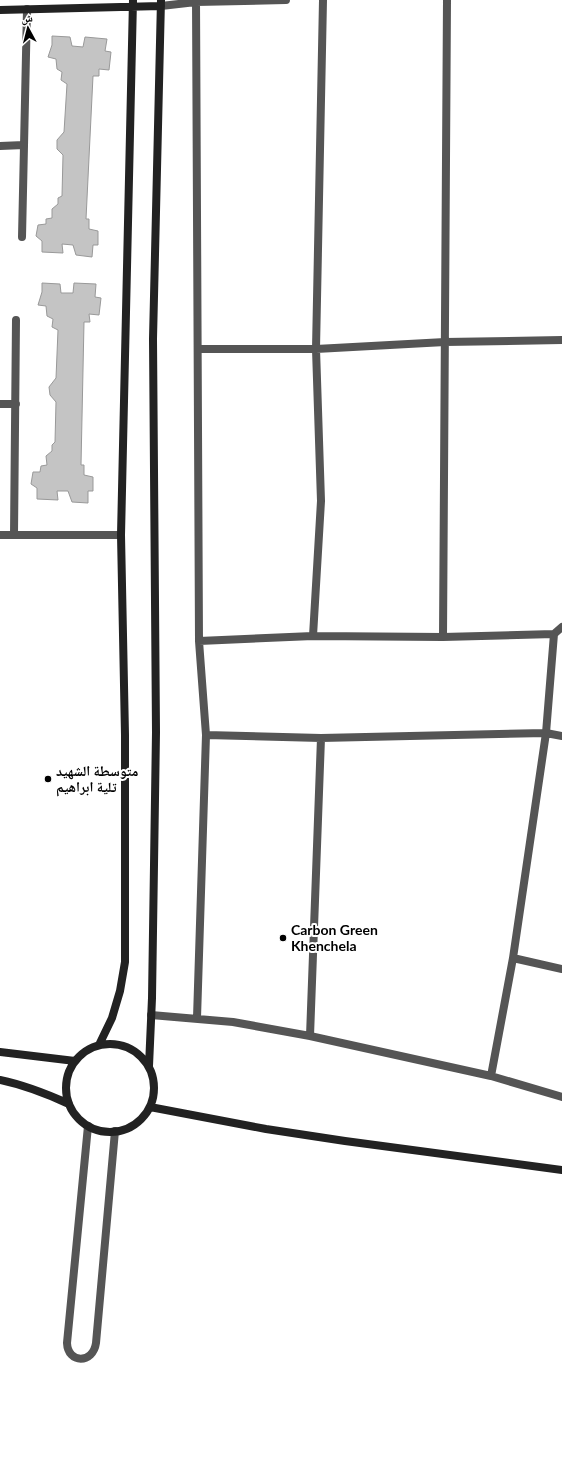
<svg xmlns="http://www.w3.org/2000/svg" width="562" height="1481" font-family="Lato,'Noto Naskh Arabic',sans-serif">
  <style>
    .building { fill: #c4c4c4; stroke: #999 }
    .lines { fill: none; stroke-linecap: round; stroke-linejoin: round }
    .street { stroke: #555; stroke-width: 8 }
    .secondary { stroke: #222; stroke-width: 8 }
    .poi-dot { fill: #000; stroke: #fff; stroke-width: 1.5 }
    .labels { text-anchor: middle; stroke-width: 4; stroke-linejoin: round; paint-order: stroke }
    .poi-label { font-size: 14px; font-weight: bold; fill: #000; stroke: #fff; text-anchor: start }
  </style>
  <rect width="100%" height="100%" fill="#fff"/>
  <path class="building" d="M52,36L70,37L72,46L83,47L85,37L107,39L105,51L111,52L109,70L99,69V76H93L86,219H89V229L98,231V245H93L92,257L76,255L73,245L62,244L63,253L42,252V241L36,236L38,225L46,224V219L52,218V209L58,204V198L62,196L63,155L57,149V140L64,132L67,84L61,80L62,72L57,69L56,59L48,57L52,45Z
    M42,283L60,284L61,293H73L74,283L96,284L95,297L101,298L99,315L89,314L90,322H84L81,465H84V475L93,477V491H88V503L72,502L68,491H57L58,500L37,499V488L31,484L33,472H40L41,466L47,465L46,456L52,451V445L55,442L56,402L50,395L49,387L56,378L58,330L52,327L53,319L47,316L46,306L38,305L42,292Z"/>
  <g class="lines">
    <path class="street" d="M196,0L199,641L206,735L197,1018
      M161,6L196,2L286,0
      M0,146L24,145
      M22,237L27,9
      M198,349H316L445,342L562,340
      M0,404H16
      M0,535H121
      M14,535L16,320
      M554,634L562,627
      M313,636L321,501L316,349L323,0
      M443,637L447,0
      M199,641L313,636L443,637L554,634L546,733L513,958L491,1076
      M206,735L321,738L546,733L562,736
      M513,958L562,969
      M151,1015L233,1022L310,1036L491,1076L562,1097
      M310,1036L321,738
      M88,1126L67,1343C68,1364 93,1364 96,1343L115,1131"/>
    <path class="secondary" d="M0,10L161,6
      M66 1088a44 44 0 1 1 88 0a44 44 0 1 1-88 0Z
      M99,1045L112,1018L120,991L125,962V735L121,535L133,0
      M0,1052L75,1061
      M149,1066L152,998L156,732L153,339L161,0
      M0,1080C24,1085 47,1094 69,1104
      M150,1107L266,1129L345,1141L562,1170"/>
  </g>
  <g class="poi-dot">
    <circle cx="48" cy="779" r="4"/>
    <circle cx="283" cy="938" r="4"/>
  </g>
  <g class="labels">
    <g class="poi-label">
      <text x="56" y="776">متوسطة الشهيد<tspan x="56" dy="16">تلية ابراهيم</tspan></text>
      <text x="291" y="935">Carbon Green<tspan x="291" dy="16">Khenchela</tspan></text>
    </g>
  </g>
  <g transform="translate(28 28) rotate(353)" stroke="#ffffff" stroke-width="3" paint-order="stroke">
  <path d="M0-3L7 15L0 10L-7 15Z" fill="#000000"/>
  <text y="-6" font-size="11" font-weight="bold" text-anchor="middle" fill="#000000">ش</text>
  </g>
</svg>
